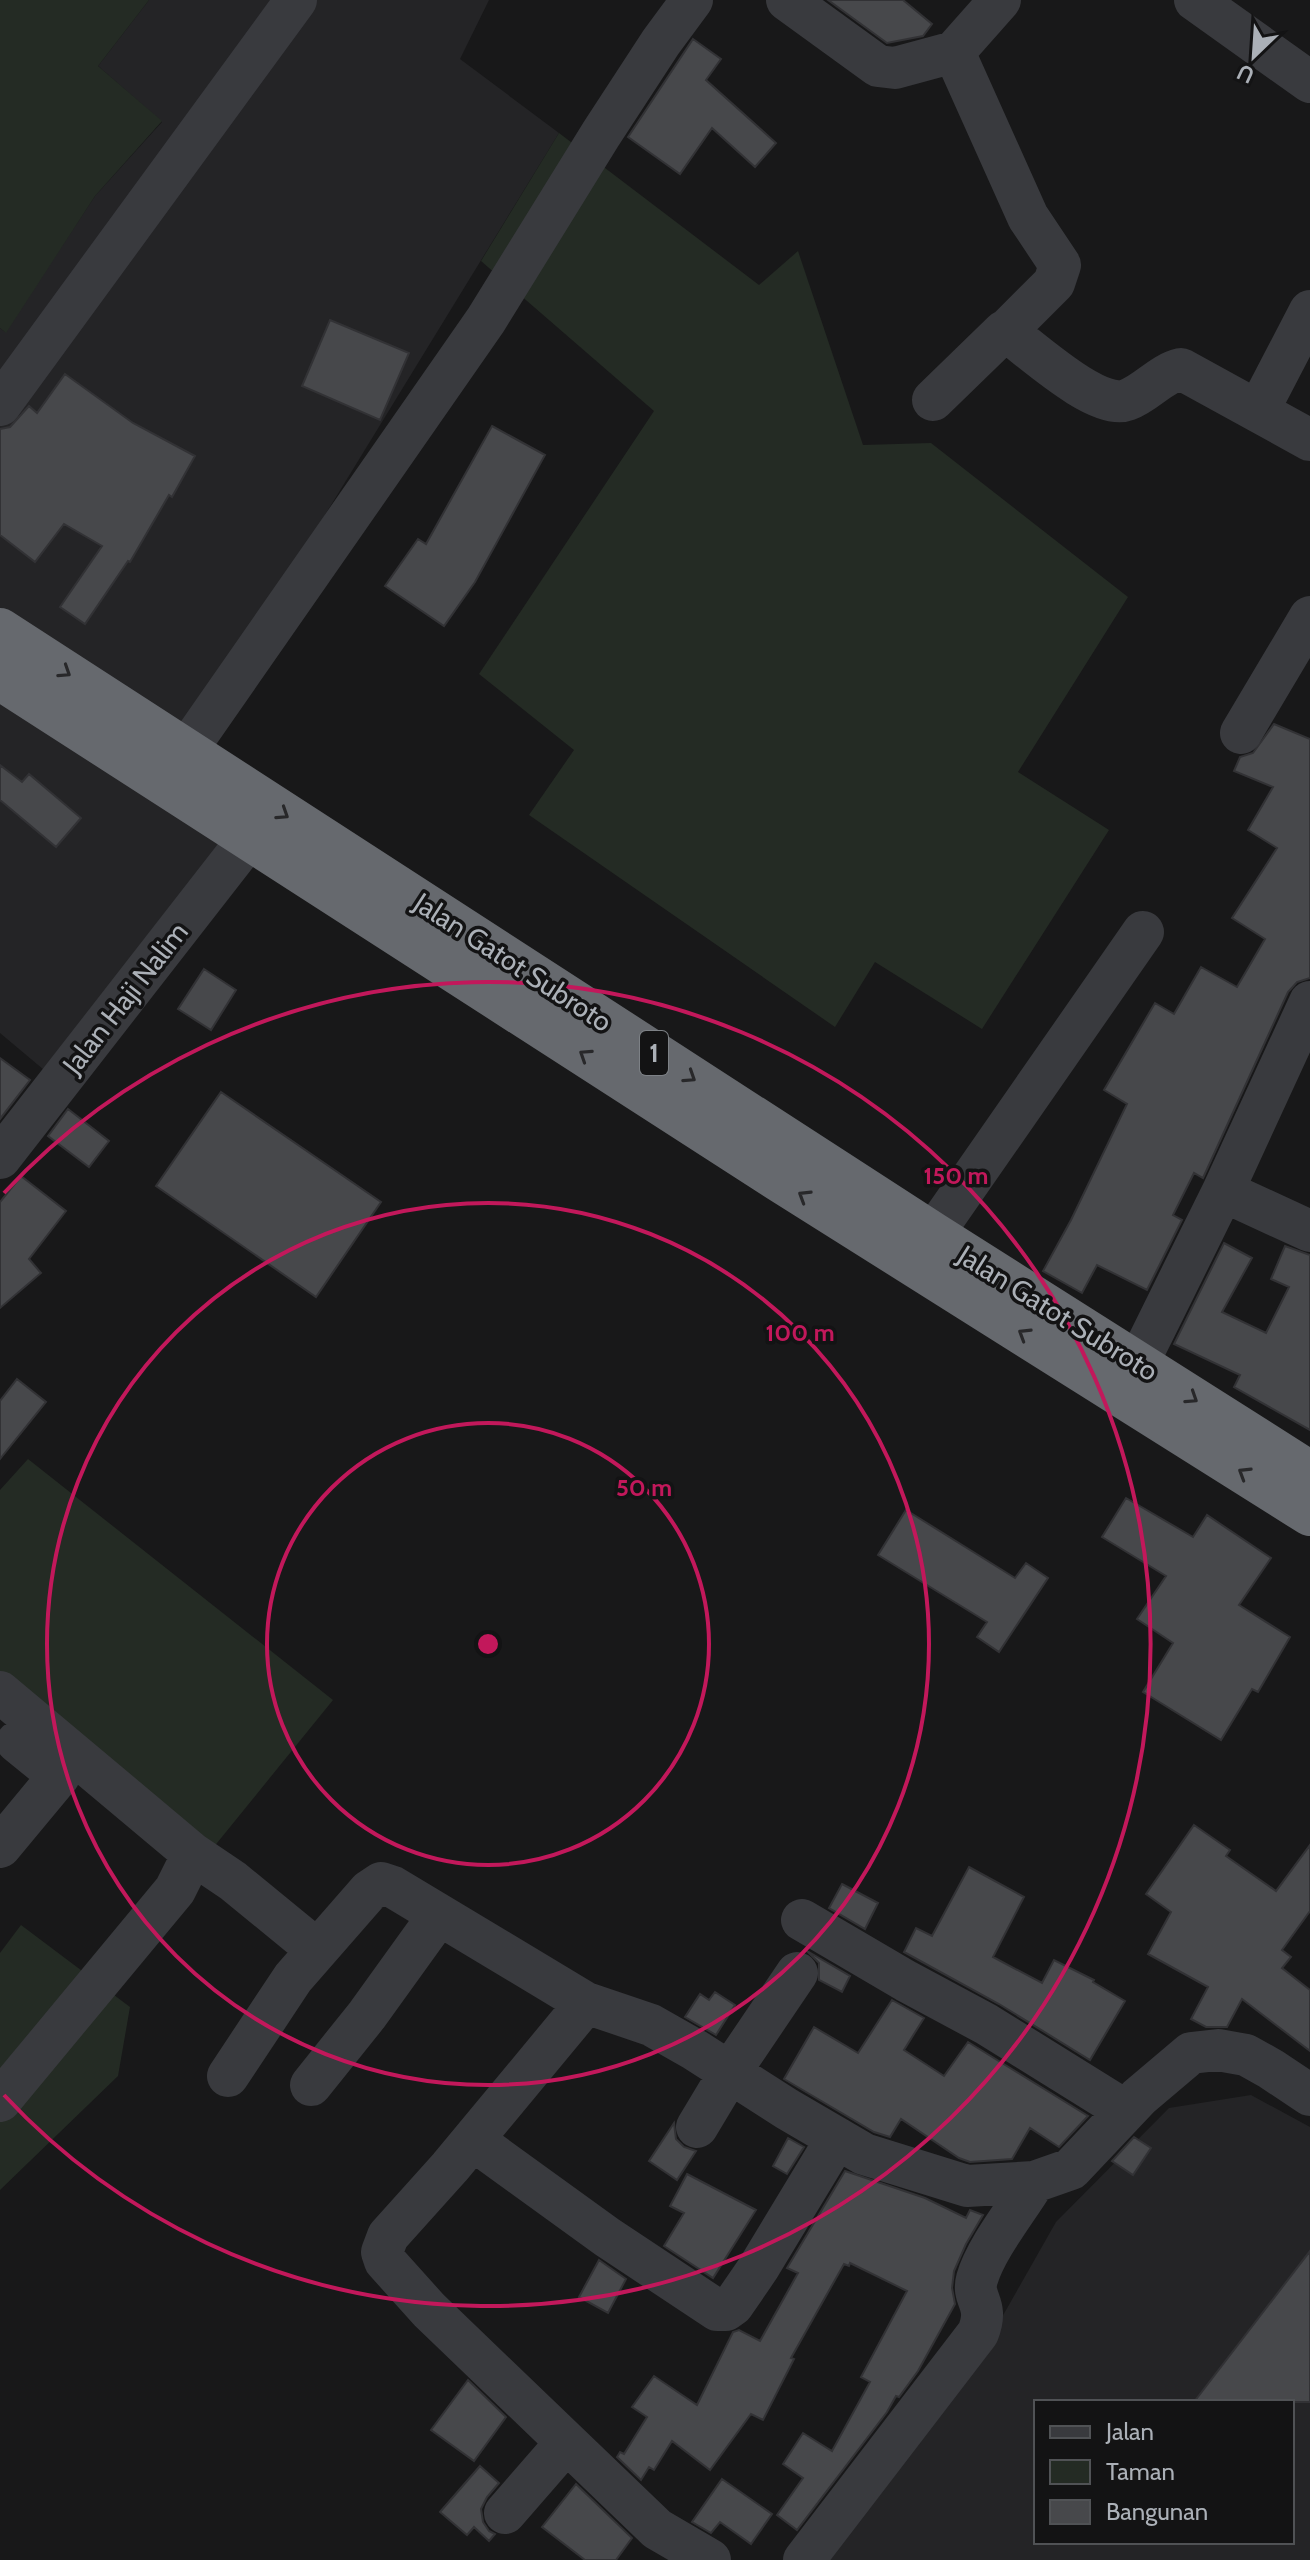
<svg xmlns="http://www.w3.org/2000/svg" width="1310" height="2560" font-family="Cabin,sans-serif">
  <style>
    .built { fill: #242426; fill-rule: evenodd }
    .green { fill: #242b24 }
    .building { fill: #47484b; stroke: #323235; stroke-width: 2 }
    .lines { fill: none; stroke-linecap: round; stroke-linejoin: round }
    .minor { stroke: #393a3e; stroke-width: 42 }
    .highway { stroke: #66696e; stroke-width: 44 }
    .oneway { stroke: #28282a }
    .ring { fill: none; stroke: #c2185b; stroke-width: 4 }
    .labels { text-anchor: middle; stroke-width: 7; stroke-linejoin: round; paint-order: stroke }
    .shield { fill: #131314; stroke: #7d8186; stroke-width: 2 }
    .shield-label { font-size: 26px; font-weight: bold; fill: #abb0b7 }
    .street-label { font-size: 28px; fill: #abb0b7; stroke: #131314 }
    .centre { fill: #c2185b; stroke: #131314; stroke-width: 4 }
    .ring-label { font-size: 24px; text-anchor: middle; font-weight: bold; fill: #c2185b; stroke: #131314; stroke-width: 7; stroke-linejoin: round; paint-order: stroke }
  </style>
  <rect width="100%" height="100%" fill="#181819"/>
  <path class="built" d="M149,0H489L460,59L559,133L192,732L280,788L56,1080L0,1033V328L5,332L95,196L162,122L98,66Z
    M1251,2095L1310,2127V2560H821L989,2340L1056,2222L1169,2108ZM1036,2402H1292V2542H1036Z"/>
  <path class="green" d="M0,0H149L98,66L162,121L95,196L6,333L0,328Z
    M559,133L759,285L798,251L863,445L931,443L1128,597L1018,772L1109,830L982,1029L875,962L835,1027L529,815L574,750L479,674L654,411L481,261Z
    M28,1459L333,1700L213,1848L0,1699V1490Z
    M21,1925L130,2007L118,2076L0,2190V1953Z"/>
  <path class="building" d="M828,0H903L932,24L923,36L887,43Z
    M693,39L721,59L706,80L776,143L755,167L712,128L680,174L628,137Z
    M330,320L409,353L380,420L302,386Z
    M65,374L133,423L195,456L172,497L169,495L130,562L128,561L85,624L60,607L102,546L64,524L35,562L0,535V429L10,427L29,406L37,413Z
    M492,426L545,455L475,582L444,626L385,586L418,539L426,544Z
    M1274,724L1310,739V978L1297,982L1288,992L1203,1178L1194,1173L1173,1215L1182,1220L1147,1290L1097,1265L1082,1293L1043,1271L1071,1220L1127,1104L1104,1090L1155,1003L1174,1014L1201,967L1237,987L1265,939L1232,918L1277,848L1248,830L1273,787L1234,771L1240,757L1253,753Z
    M0,765L22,782L29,774L81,818L56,847L0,800Z
    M204,969L236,990L211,1030L178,1009Z
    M0,1058L30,1080L0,1119Z
    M221,1092L381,1202L316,1297L156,1186Z
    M68,1109L109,1141L89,1167L48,1136Z
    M21,1176L66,1211L29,1259L41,1273L0,1308V1202Z
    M1224,1243L1252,1258L1222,1312L1266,1333L1289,1287L1271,1279L1285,1246L1310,1255V1430L1234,1387L1240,1375L1174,1344Z
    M17,1379L46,1402L0,1459V1401Z
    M1126,1498L1193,1537L1207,1515L1271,1558L1239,1605L1290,1637L1258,1692L1252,1689L1221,1740L1143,1692L1173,1643L1137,1619L1166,1576L1102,1537Z
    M906,1510L1015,1578L1026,1563L1048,1578L999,1652L977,1637L987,1622L878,1555Z
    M1194,1825L1230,1850L1226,1856L1276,1891L1310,1845V1911L1282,1950L1291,1957L1282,1968L1310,1990V2051L1242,1999L1227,2027H1206L1191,2019L1208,1987L1148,1954L1171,1912L1146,1894Z
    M969,1867L1024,1897L993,1957L1042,1983L1054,1960L1094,1980L1093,1982L1125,2001L1090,2060L999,2004L904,1952L916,1928L932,1936Z
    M842,1884L878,1903L865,1929L829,1908Z
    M807,1951L850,1976L842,1992L819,1980V1963Z
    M715,1992L735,2005L716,2035L685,2017L700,1994L709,2000Z
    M892,2000L924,2018L904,2050L944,2076L968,2042L1088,2116L1059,2147L1030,2128L1012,2159L970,2162L959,2158L901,2119L890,2137L874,2132L784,2079L814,2027L858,2053Z
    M674,2123L676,2139L684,2147L696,2151L677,2180L649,2161Z
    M1134,2137L1151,2148L1133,2175L1112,2161Z
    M788,2138L804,2147L787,2174L773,2166Z
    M845,2171L925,2198L966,2218L970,2210L983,2215L966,2244L954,2271L952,2288L955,2304L918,2371L899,2397L896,2396L887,2412L797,2530L777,2515L803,2478L783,2464L803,2433L832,2451L870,2382L861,2377L907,2291L850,2263L849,2266L844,2264L791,2358L794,2359L763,2420L751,2414L710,2470L672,2441L654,2470L649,2467L641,2480L617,2457L620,2452L624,2454L647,2417L632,2407L654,2376L697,2405L733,2332L739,2330L760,2341L798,2273L787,2268Z
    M687,2174L756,2210L713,2278L664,2246L684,2213L670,2206Z
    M1310,2251V2402H1194Z
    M599,2260L626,2279L608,2313L579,2297Z
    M468,2380L506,2417L474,2461L431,2430Z
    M480,2466L499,2483L487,2497L481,2509L483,2522L489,2531L495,2534L489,2541L474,2527L467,2535L440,2512Z
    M722,2479L772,2514L751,2544L720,2522L711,2533L692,2522Z
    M576,2484L632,2538L616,2560H585L542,2527Z"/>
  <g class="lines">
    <path class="minor" d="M787,0L878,66L895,68L954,52L1000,0
      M1195,0L1310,82
      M954,52L1028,217L1060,265L1054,283L1005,332
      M933,400L1003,332L1010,334C1034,352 1099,411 1127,400C1148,392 1160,374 1181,369L1310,440
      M0,405L296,0
      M1258,411L1310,311
      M1241,733L1310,617
      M186,751L486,320L601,134L661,42L692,0
      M0,1158L250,837
      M1223,1191L1310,1231
      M933,1234L1143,932
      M1138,1363L1223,1191L1310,1002
      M0,1692L193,1854L175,1890L0,2101
      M0,1847L59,1776L17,1742
      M193,1854L233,1881L316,1949
      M802,1920L906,1981L986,2024L1126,2111
      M586,2003L450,2167L388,2236L382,2252L385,2261L429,2310L657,2529L710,2560
      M228,2076L293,1978L369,1891L381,1883L393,1887L586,2003L651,2025L695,2050L787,2109L864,2154L967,2186L1034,2182L1071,2169L1139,2097L1191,2053L1218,2050L1246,2055L1271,2069L1310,2095
      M311,2085L367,2015L439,1915
      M697,2127L730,2072L797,1973
      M473,2140L607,2237L717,2310H726L733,2305L759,2267L837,2138
      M505,2513L565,2444
      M804,2560L978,2333C990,2303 971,2300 977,2279C986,2248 1017,2210 1034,2182"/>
    <path class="highway" d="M0,630L933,1234L1310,1473
      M0,678L781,1181L1310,1514"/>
  </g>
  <defs><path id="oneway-chevron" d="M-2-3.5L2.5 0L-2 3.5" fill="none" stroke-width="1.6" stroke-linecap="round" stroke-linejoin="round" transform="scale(2)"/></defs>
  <g class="oneway">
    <use href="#oneway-chevron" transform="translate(65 672) rotate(33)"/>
    <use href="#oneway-chevron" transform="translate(283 814) rotate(33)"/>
    <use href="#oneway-chevron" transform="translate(585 1055) rotate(-147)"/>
    <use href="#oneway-chevron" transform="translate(690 1077) rotate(33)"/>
    <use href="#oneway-chevron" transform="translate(804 1196) rotate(-148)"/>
    <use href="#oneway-chevron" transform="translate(1024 1334) rotate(-148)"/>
    <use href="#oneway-chevron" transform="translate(1192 1398) rotate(33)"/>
    <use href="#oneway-chevron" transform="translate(1244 1473) rotate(-148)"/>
  </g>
  <g class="ring">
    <circle cx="488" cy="1644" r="221"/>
    <circle cx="488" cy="1644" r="441"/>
    <path d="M4 1193A662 662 0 1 1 4 2095"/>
  </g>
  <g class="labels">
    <rect class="shield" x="640" y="1031" width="28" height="44" rx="6"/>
    <g class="shield-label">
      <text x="654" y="1062">1</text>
    </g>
    <g class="street-label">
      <text transform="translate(513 962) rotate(33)" y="10">Jalan Gatot Subroto</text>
      <text transform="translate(125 998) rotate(-52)" y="10">Jalan Haji Nalim</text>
      <text transform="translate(1058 1313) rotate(32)" y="10">Jalan Gatot Subroto</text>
    </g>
  </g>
  <circle cx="488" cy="1644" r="12" class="centre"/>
  <g class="ring-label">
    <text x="956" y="1184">150 m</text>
    <text x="800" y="1341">100 m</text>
    <text x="644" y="1496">50 m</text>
  </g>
  <rect x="1034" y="2400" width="260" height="144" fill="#131314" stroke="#505255" stroke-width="2"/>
  <rect x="1050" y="2426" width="40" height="12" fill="#393a3e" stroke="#505255" stroke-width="2"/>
  <text x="1106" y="2440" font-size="24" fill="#abb0b7">Jalan</text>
  <rect x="1050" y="2460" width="40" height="24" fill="#242b24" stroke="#505255" stroke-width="2"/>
  <text x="1106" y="2480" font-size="24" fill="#abb0b7">Taman</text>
  <rect x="1050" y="2500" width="40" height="24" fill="#47484b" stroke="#505255" stroke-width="2"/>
  <text x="1106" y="2520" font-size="24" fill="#abb0b7">Bangunan</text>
  <g transform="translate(1254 56) rotate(205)" stroke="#131314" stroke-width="6" paint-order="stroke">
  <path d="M0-6L14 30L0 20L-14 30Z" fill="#abb0b7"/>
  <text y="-12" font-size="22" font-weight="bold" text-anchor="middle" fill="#abb0b7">U</text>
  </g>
</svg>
